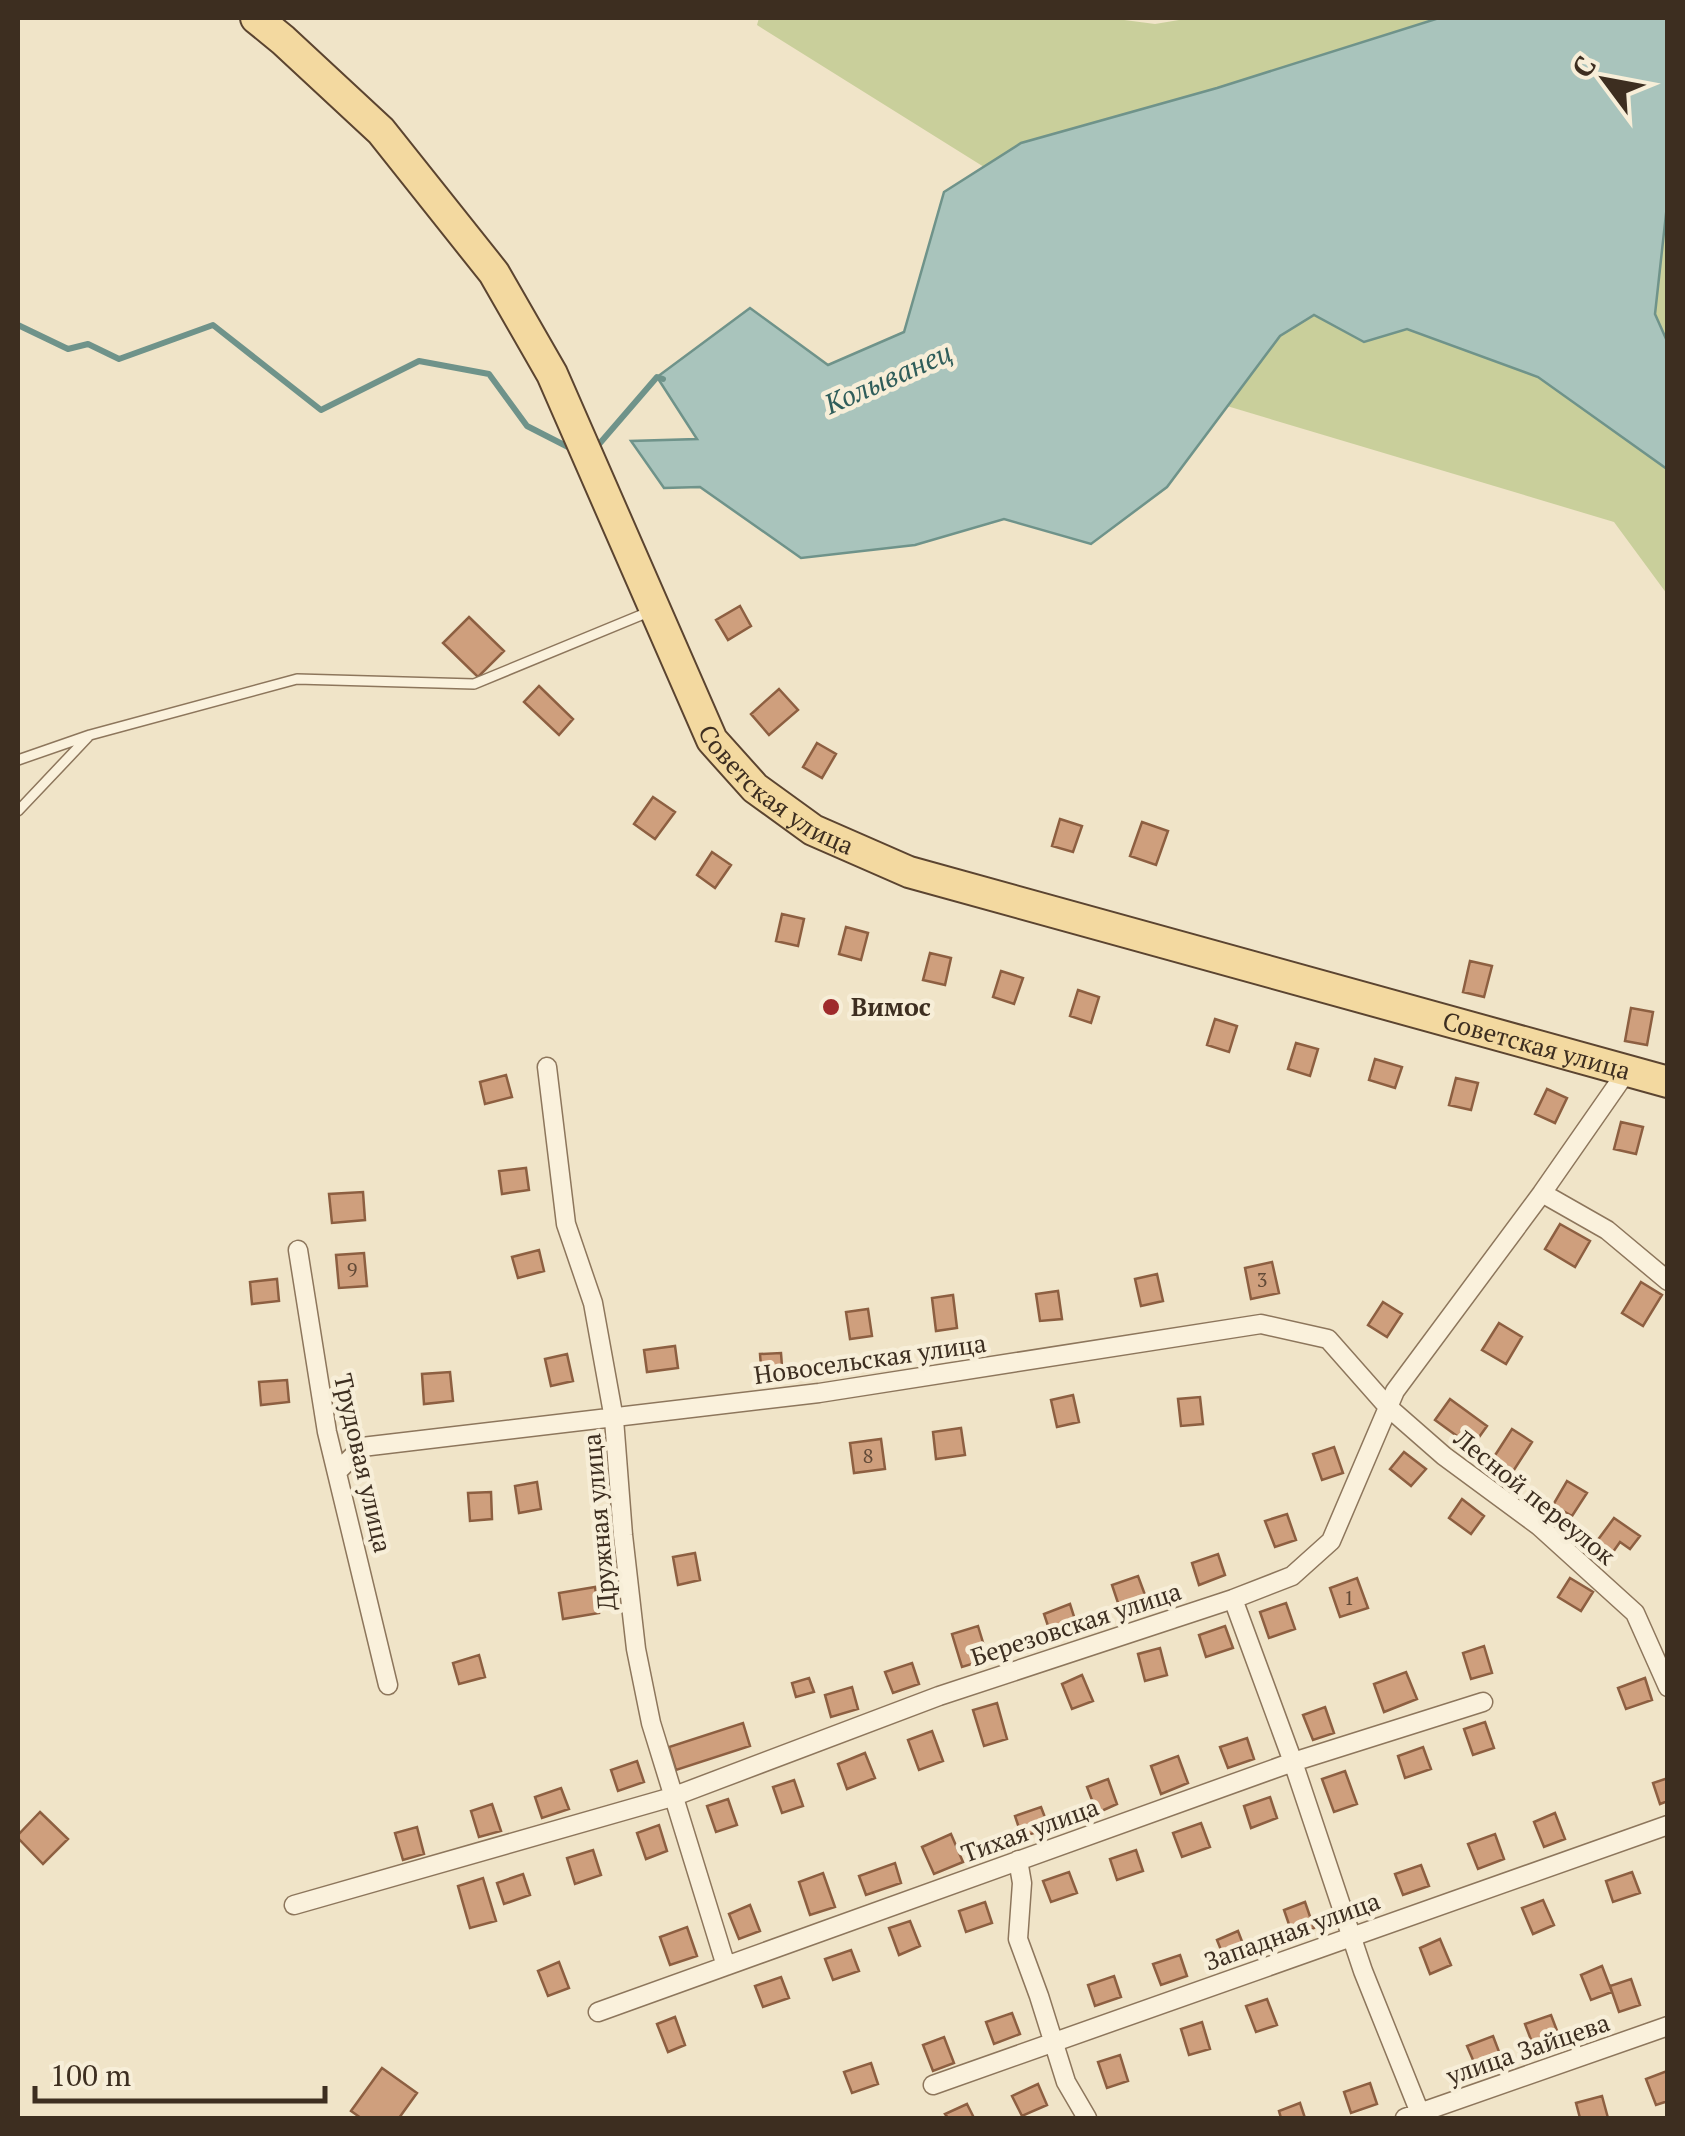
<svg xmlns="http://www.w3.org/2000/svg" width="1685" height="2136" font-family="'PT Serif',serif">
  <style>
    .green { fill: #c9cf9b }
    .water { fill: #a9c4bc; stroke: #6f938a; stroke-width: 2.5 }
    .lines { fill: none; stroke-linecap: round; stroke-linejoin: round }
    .stream { stroke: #6f938a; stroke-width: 6 }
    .building { fill: #cf9f7d; stroke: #8d5f41; stroke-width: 2.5 }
    .service-casing { stroke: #8d765c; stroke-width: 12 }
    .minor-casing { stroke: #8d765c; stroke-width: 21 }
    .primary-casing { stroke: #5b4430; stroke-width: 34 }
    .service { stroke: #faf1dc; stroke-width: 9 }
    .minor { stroke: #faf1dc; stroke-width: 18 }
    .primary { stroke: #f3d9a0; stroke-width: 30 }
    .poi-dot { fill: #9e2a2b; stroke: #f7eed8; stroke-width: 4 }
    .labels { text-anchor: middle; stroke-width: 9; stroke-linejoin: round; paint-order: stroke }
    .number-label { font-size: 20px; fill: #624a37 }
    .street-label { font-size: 25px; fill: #3d2e20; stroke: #f7eed8 }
    .poi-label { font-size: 25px; font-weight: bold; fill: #3d2e20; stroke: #f7eed8; text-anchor: start }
    .water-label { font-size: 28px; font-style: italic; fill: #2f5d5a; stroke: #f7eed8 }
  </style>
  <rect width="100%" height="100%" fill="#f0e4c8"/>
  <path class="green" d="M759,18H1109L1155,24L1191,18H1439L1217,88L1022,143L984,167L757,25Z
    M1667,196V341L1655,314Z
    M1314,315L1364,341L1407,329L1538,377L1667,469V594L1614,522L1227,406L1280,336Z"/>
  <path class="water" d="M1439,18H1667L1668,196L1655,314L1667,341V469L1538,377L1407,329L1364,342L1314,315L1280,336L1167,487L1091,544L1004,519L915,545L801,558L700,487L664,488L631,441L697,439L657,377L750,308L828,365L904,332L944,192L1021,143L1217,88Z"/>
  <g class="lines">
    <path class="stream" d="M18,325L68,349L88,344L119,359L213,325L321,410L419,361L489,374L527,426L572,449
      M594,450L657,377L663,379"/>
  </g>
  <path class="building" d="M740,606L751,626L728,640L716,620Z
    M469,617L504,651L478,677L443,643Z
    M539,686L573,719L559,735L524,702Z
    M779,689L798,710L769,735L751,714Z
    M817,743L836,754L822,778L803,767Z
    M653,797L675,812L655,839L634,824Z
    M1060,819L1082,826L1073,852L1052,846Z
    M1142,822L1168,831L1156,865L1130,856Z
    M712,852L731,865L715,888L697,875Z
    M782,914L804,919L798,946L776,941Z
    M846,927L868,933L861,960L839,954Z
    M930,953L951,958L945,985L923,980Z
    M1470,961L1492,966L1484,997L1463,992Z
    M1001,971L1023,978L1014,1004L993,997Z
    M1078,990L1099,997L1091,1023L1070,1016Z
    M1631,1008L1653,1012L1647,1045L1625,1041Z
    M1215,1019L1237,1026L1229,1052L1207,1045Z
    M1296,1043L1318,1049L1310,1076L1288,1069Z
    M1375,1059L1402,1067L1395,1088L1369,1080Z
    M506,1075L512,1097L485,1104L480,1082Z
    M1456,1078L1478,1083L1471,1110L1449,1105Z
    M1547,1089L1567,1098L1555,1123L1535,1114Z
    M1621,1122L1643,1127L1636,1154L1614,1149Z
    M526,1168L529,1190L502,1194L499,1171Z
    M363,1192L365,1220L332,1223L329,1194Z
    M1560,1224L1590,1241L1575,1267L1545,1249Z
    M539,1250L544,1271L518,1278L512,1257Z
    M364,1253L367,1286L339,1288L336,1255Z
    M1272,1262L1279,1293L1251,1299L1245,1268Z
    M1157,1274L1163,1301L1141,1306L1135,1279Z
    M277,1279L279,1301L252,1304L250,1282Z
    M1641,1282L1662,1295L1643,1326L1622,1313Z
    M1058,1291L1062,1319L1040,1321L1036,1294Z
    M953,1295L957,1328L936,1331L932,1298Z
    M1383,1302L1402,1314L1387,1337L1368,1325Z
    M868,1309L872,1336L850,1339L846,1312Z
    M1499,1323L1522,1337L1506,1364L1482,1350Z
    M675,1346L678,1368L647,1372L644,1350Z
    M781,1353L782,1366L761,1367L760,1354Z
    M567,1354L573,1381L551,1386L545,1359Z
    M450,1372L453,1401L424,1404L422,1374Z
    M287,1380L289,1402L261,1405L259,1382Z
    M1073,1395L1079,1422L1057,1427L1051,1400Z
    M1200,1397L1203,1424L1181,1426L1178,1399Z
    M1450,1399L1487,1426L1472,1447L1435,1420Z
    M961,1428L965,1455L936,1459L933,1432Z
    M1512,1429L1532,1442L1512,1473L1492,1460Z
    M881,1439L885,1469L854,1473L850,1443Z
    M1334,1447L1343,1473L1322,1480L1313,1454Z
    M1404,1452L1426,1469L1411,1486L1390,1469Z
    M1567,1481L1587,1493L1572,1516L1553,1505Z
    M537,1482L541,1509L519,1513L515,1486Z
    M491,1492L492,1519L470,1521L468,1493Z
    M1462,1499L1484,1516L1471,1534L1449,1518Z
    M1287,1514L1296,1540L1275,1547L1265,1521Z
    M1614,1518L1640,1536L1630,1549L1620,1542L1613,1552L1597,1541Z
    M695,1553L700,1580L678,1585L673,1557Z
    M1218,1554L1225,1575L1199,1585L1192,1563Z
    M1138,1576L1148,1603L1121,1612L1112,1585Z
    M1357,1578L1368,1608L1340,1617L1330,1588Z
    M1570,1578L1593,1592L1581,1611L1558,1597Z
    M595,1587L599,1613L563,1619L559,1593Z
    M1286,1603L1295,1629L1269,1638L1260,1612Z
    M1070,1604L1077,1626L1051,1635L1044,1614Z
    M978,1626L988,1659L962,1667L952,1634Z
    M1225,1626L1233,1648L1206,1657L1199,1635Z
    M1484,1646L1492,1673L1471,1679L1463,1653Z
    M1160,1648L1167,1675L1145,1681L1138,1654Z
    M479,1655L485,1677L459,1684L453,1663Z
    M912,1663L919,1684L893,1693L885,1672Z
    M1406,1672L1417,1699L1384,1712L1374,1684Z
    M1082,1675L1093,1701L1072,1709L1062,1684Z
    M809,1678L814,1692L796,1697L792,1683Z
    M1645,1678L1652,1700L1626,1709L1618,1688Z
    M852,1687L858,1709L831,1717L825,1695Z
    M997,1703L1007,1739L984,1746L973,1710Z
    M1325,1707L1334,1733L1313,1740L1303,1715Z
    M1485,1722L1494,1748L1473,1755L1464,1729Z
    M743,1723L750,1746L676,1770L669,1747Z
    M932,1731L943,1761L919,1770L908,1740Z
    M1247,1738L1254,1759L1228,1768L1220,1747Z
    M1423,1747L1431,1769L1405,1778L1398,1756Z
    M865,1753L875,1778L847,1789L838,1764Z
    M1178,1756L1188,1783L1161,1794L1151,1766Z
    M637,1761L644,1782L618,1791L611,1770Z
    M1345,1771L1357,1804L1334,1812L1322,1779Z
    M1668,1778V1801L1660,1804L1653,1783Z
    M1108,1779L1117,1804L1097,1813L1087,1787Z
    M794,1780L803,1806L782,1813L773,1787Z
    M561,1788L569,1809L542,1818L535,1797Z
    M1270,1797L1277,1818L1251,1828L1244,1806Z
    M728,1799L737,1825L716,1832L707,1806Z
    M492,1804L501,1831L479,1837L471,1811Z
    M1041,1807L1049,1828L1022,1837L1015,1816Z
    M40,1812L68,1839L43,1864L18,1838V1835Z
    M1555,1813L1565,1839L1544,1847L1534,1822Z
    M1201,1823L1210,1847L1182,1857L1173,1833Z
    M659,1825L667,1851L646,1859L637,1833Z
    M417,1827L424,1854L403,1860L395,1833Z
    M951,1834L963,1862L934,1874L922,1847Z
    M1495,1834L1504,1859L1478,1869L1468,1844Z
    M593,1850L601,1875L575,1884L567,1858Z
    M1136,1850L1143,1871L1117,1880L1110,1859Z
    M895,1863L901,1883L866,1895L859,1876Z
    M1421,1865L1429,1886L1403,1895L1395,1874Z
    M1069,1872L1077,1893L1051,1902L1043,1881Z
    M1632,1872L1640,1893L1613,1902L1606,1881Z
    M823,1873L835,1907L810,1915L799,1882Z
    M523,1874L530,1895L504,1904L497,1883Z
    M483,1878L496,1921L470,1928L458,1886Z
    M1543,1900L1554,1925L1533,1934L1522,1908Z
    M985,1902L992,1923L966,1932L959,1911Z
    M1305,1902L1314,1928L1293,1936L1284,1910Z
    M750,1905L760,1931L739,1939L729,1914Z
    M910,1921L920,1946L899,1955L889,1928Z
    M687,1927L697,1956L670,1965L660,1937Z
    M1238,1931L1248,1957L1227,1965L1217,1940Z
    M1440,1939L1451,1965L1430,1974L1420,1948Z
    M851,1950L859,1971L833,1980L825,1959Z
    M1180,1955L1187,1976L1161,1985L1153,1964Z
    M559,1962L569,1988L548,1996L538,1971Z
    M1602,1966L1612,1992L1591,2000L1581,1975Z
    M1114,1976L1121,1997L1095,2006L1088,1985Z
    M781,1977L789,1998L763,2007L755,1986Z
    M1631,1979L1640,2005L1619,2012L1610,1986Z
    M1267,1999L1277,2025L1256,2032L1246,2006Z
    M1012,2013L1020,2034L994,2044L986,2022Z
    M1551,2015L1559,2036L1533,2045L1525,2024Z
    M675,2017L685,2045L668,2052L657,2024Z
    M1202,2022L1210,2049L1189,2055L1181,2029Z
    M1493,2036L1501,2057L1476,2067L1467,2046Z
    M944,2037L954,2063L933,2071L923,2045Z
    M1120,2055L1128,2081L1107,2088L1098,2062Z
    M871,2063L878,2084L852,2093L844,2072Z
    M382,2068L417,2093L399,2118H361L351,2111Z
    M1667,2071L1668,2101L1656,2105L1646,2079Z
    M1370,2083L1377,2104L1351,2113L1344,2092Z
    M1038,2084L1047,2105L1022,2116L1012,2096Z
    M1602,2096L1608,2118H1580L1576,2103Z
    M1300,2103L1305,2118H1281L1279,2111Z
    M967,2104L974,2118H948L945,2114Z"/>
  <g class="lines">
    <g class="service-casing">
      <path id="service" d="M18,760L90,735L297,679L474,684L651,611
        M18,811L88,737"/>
    </g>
    <g class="minor-casing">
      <path id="minor" d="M547,1067L566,1224L593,1303L614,1419L623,1535L636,1649L651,1723L726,1966
        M1542,1193L1607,1230L1668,1281
        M298,1250L327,1432L388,1685
        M338,1471L362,1447L819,1393L1261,1324L1328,1339L1388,1407L1444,1456L1539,1526L1635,1613L1668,1687
        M1233,1599L1293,1762L1363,1971L1422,2118
        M1018,1860L1022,1883L1018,1939L1039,1996L1066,2082L1087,2118
        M294,1905L672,1797L939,1696L1233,1599L1292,1576L1331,1541L1395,1391L1542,1193L1627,1071
        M598,2012L1293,1762L1483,1702
        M933,2085L1668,1825
        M1405,2118L1668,2026"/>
    </g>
    <g class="primary-casing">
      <g id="primary">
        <path id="s1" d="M256,18L283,40L381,131L494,273L552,374L712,740L755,788L813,830L909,872L1668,1082"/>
      </g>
    </g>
    <use href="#service" class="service"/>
    <use href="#minor" class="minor"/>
    <use href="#primary" class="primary"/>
  </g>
  <circle class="poi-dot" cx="831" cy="1007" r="10"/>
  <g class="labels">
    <g class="number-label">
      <text x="352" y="1277">9</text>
      <text x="1262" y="1287">3</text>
      <text x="868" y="1463">8</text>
      <text x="1349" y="1605">1</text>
    </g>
    <g class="street-label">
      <text dy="9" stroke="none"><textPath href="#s1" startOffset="948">Советская улица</textPath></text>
      <text dy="9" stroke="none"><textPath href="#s1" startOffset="1758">Советская улица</textPath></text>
      <text transform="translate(870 1359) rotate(-8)" y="9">Новосельская улица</text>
      <text transform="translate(363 1463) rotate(77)" y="9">Трудовая улица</text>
      <text transform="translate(1535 1497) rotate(39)" y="9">Лесной переулок</text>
      <text transform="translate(599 1522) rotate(-95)" y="9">Дружная улица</text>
      <text transform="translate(1076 1624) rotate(-18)" y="9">Березовская улица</text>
      <text transform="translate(1030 1830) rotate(-20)" y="9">Тихая улица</text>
      <text transform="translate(1292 1931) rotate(-20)" y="9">Западная улица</text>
      <text transform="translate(1528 2049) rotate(-19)" y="9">улица Зайцева</text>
    </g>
    <g class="poi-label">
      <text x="851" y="1016">Вимос</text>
    </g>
    <g class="water-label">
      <text transform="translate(888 378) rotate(-24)" y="10">Колыванец</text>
    </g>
  </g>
  <rect width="1685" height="2136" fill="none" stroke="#3d2e20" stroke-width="40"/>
  <g transform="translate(1605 80) rotate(302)" stroke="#f7eed8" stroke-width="8" paint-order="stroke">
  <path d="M0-8L18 38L0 25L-18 38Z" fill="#3d2e20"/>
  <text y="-15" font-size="28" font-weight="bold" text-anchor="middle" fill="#3d2e20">С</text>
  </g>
  <path d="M35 2086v15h290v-15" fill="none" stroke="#3d2e20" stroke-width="5"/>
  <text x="50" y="2086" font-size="30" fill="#3d2e20" stroke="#f7eed8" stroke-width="8" paint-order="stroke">100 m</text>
</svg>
